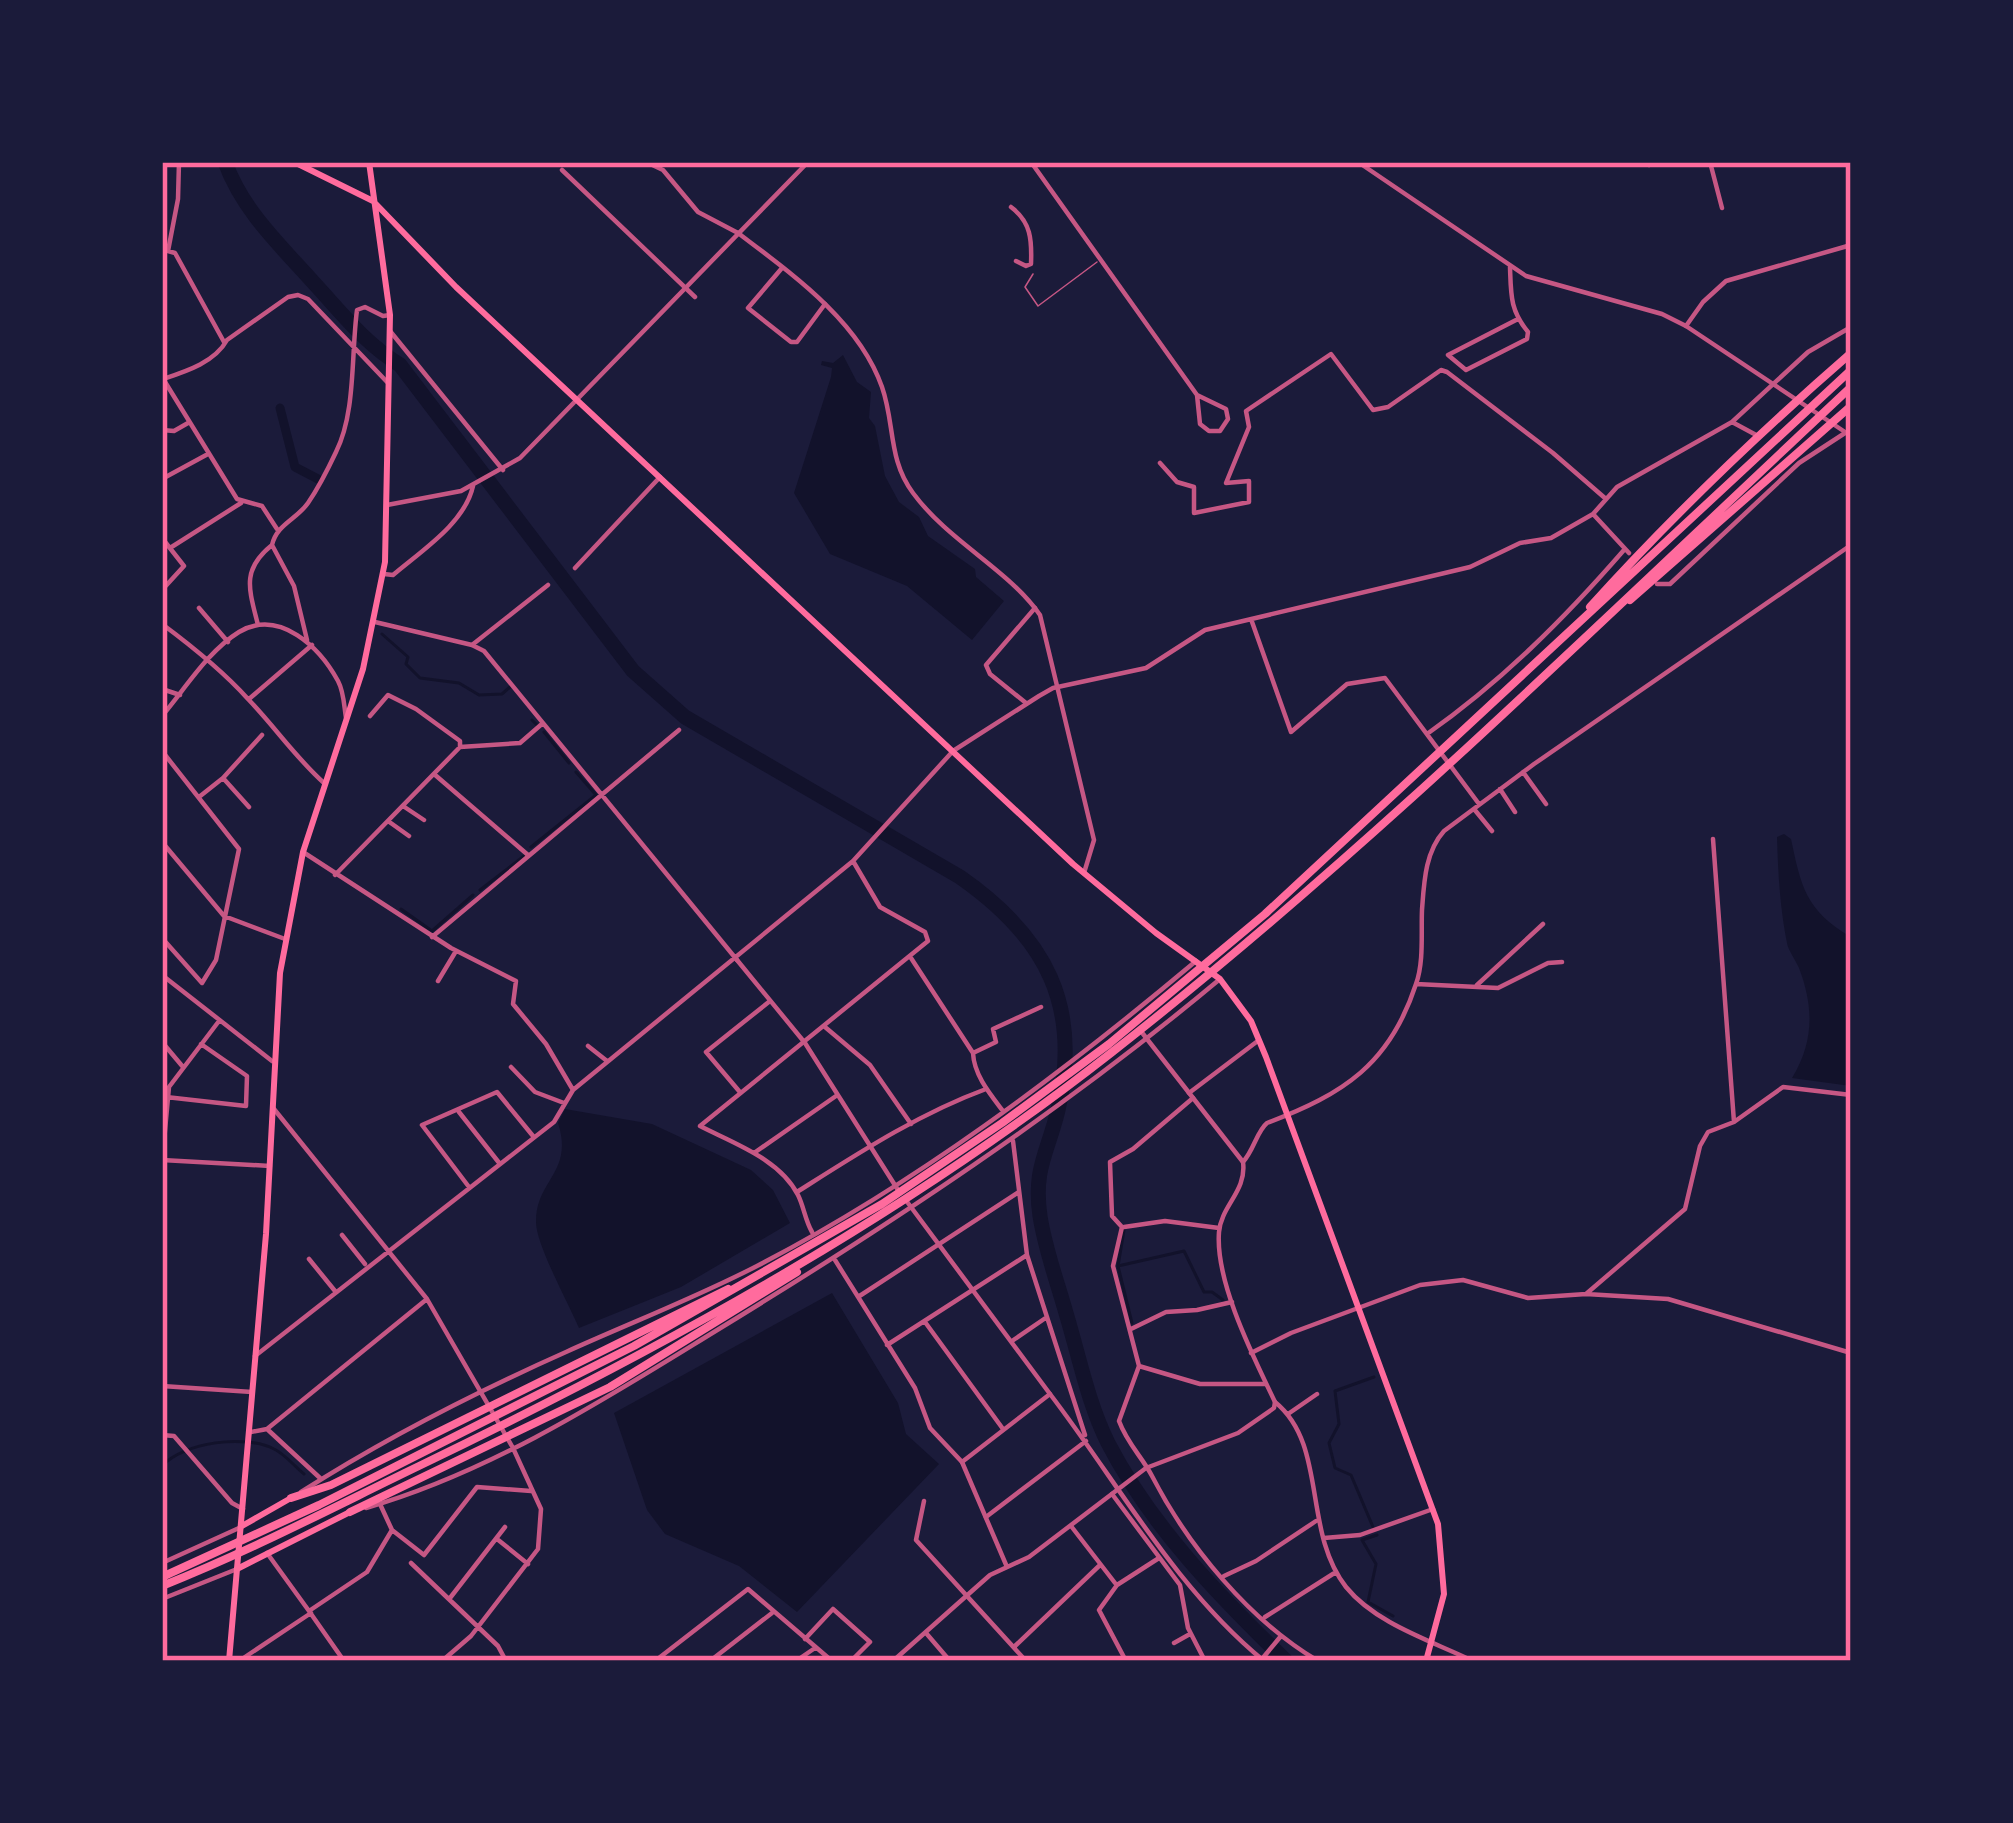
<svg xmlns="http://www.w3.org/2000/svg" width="2013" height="1823" font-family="'Noto Sans',sans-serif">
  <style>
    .water { fill: #12122b }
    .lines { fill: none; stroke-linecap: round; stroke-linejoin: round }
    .stream { stroke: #12122b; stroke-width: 3 }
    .canal { stroke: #12122b; stroke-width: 9 }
    .river { stroke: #12122b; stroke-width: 15 }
    .service { stroke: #c65784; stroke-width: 1.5 }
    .minor { stroke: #c65784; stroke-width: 4.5 }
    .tertiary { stroke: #c65784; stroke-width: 4.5 }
    .secondary { stroke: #ff6b9d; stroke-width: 6 }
    .primary { stroke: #ff6b9d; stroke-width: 6 }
    .motorway { stroke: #ff6b9d; stroke-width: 8 }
    .neatline { fill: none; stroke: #ff6b9d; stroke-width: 4.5 }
  </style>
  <rect width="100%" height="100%" fill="#1b1b3a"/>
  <path class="water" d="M843,355L857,382L871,392L869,418L875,426L885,476L899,502L919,517L928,536L975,569L976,577L1004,601L972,640L907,586L830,554L794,493L831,377L832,368L821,365L822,361L833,363Z
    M1784,834L1791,839C1801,886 1805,910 1851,937V1086L1792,1078C1814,1042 1814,1007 1799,968C1795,959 1788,950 1787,943C1780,908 1778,873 1777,837Z
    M565,1109L652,1124L751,1170L773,1190L790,1223L681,1287L579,1328C569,1304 535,1243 536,1221C536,1180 574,1172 558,1123Z
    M832,1293L898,1403L906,1434L939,1464L797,1612L739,1566L665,1534L647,1510L614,1413Z"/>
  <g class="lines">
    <path class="stream" d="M382,634L408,657L406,664L420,678L459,683L479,695L502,694L510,687
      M532,720L537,725
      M544,732L569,763
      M531,847L596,795L576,772
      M480,890L524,856
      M401,909L432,931L473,895
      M1124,1230L1118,1266L1132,1323
      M1118,1266L1184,1251L1204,1292H1212L1223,1300
      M162,1466C184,1442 245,1434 274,1449C285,1454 295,1467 304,1474
      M1373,1527L1351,1475L1335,1468L1329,1443L1339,1424L1335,1391L1374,1377
      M1377,1535L1362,1540L1376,1564L1368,1602L1393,1616"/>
    <path class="canal" d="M280,408L295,467L318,479"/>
    <path class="river" d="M225,162C243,211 279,244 313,282C341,312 364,343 400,365L633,671L685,717L960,877C1046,937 1082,1006 1058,1110C1048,1152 1033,1169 1040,1216C1045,1249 1057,1281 1066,1313C1079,1356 1088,1403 1108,1443C1151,1526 1219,1596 1286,1661"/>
    <path class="service" d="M1033,274L1025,287L1038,306L1097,262"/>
    <path class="minor" d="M179,162L178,199L168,251L175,253L224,342
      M646,162L663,170L698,212L738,233
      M1648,162L1649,165
      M1710,162L1722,208
      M562,170L695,297
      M1011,207C1031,222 1032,240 1031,264L1026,266L1016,261
      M1510,267C1511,295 1510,310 1528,332L1527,339L1466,370L1448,355L1518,319
      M782,268L748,308L791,342H797L825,304
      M1686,326L1703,302L1726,281L1851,245
      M390,331L503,470
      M162,377L237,499L262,506L277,529
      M163,379C187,371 215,362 227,340L288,297L298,295L308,299L388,383
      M1732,422L1758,436
      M162,430L174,431L188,423
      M1160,463L1177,482L1194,487V513L1249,502V481L1226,483L1249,427L1246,411L1331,354L1373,410L1388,407L1441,370L1447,372L1553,453L1606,499
      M162,479L208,454
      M1593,514L1629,553
      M162,538L184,566L162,590
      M170,548L241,503
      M575,568L660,477
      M384,574L393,575C421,551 465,523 473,486
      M1657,584H1670L1799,463L1845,433
      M199,608L228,642
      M1251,619L1291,732L1347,684L1385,678L1479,804
      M375,622L472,645L484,651L737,960
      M162,624C193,647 223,671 248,699C275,727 295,757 324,783
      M258,625C249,589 241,570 272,545
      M307,640L294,586L272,545C277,524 296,520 308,503C319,487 328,469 336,452C356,412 351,355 357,310L365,307L383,316L390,315
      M472,645L548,585
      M162,689L180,695
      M249,699L312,645
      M1026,703L990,674L986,665L1035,608
      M162,716C185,689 208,651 239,632C280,608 320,648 338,681C344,692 344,706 346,718
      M370,716L388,695L416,709L460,741V747
      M1427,734C1502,681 1564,619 1624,550
      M162,751L239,849L216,960L202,983L162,938
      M1523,772L1546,804
      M434,774L528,855
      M223,778L249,807
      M1500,789L1515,812
      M199,797L223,778L262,735
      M403,806L424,820
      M1474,809L1492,831
      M388,821L409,836
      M1713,839L1734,1122
      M162,842L224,916L285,939
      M303,852L451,948L516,981L513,1004L546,1044L573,1090
      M335,875L460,747L520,743L543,723
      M432,937L679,730
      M911,958L973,1053C974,1075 990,1094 1003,1111
      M162,975L272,1061
      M438,981L456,951
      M1416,984L1498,988L1548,963L1562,962
      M1477,985L1543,924
      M825,1027L870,1065L911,1124
      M162,1042L183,1067
      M588,1046L607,1061
      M973,1053L996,1042L993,1029L1041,1007
      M511,1067L535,1092L564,1103
      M739,1091L706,1052L770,1001
      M1189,1093L1259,1040
      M166,1097L246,1106L247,1076L201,1044
      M1193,1098L1133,1149L1110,1162L1112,1216L1122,1227L1113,1266L1139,1366L1119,1421C1127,1443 1142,1457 1152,1476C1188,1546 1249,1620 1318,1661
      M274,1109L427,1299L513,1448L541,1509L538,1549L471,1636L442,1661
      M459,1112L500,1164
      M1013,1141L1027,1255L1085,1435
      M754,1153L836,1096
      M1243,1162C1254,1150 1257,1131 1267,1123C1344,1094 1390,1064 1416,984C1424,962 1421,933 1422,910C1424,883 1425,852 1444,831L1534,764L1851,545
      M162,1163L169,1087L219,1021
      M469,1187L422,1125L497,1092L533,1136
      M797,1192C857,1154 918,1114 986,1089
      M1124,1227L1165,1221L1219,1228
      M812,1232C805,1220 804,1207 798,1195C780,1159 733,1143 700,1126L928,941L925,932L880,907L853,861
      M342,1235L365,1264
      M309,1259L335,1291
      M835,1260L915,1388L930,1428L962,1462
      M1586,1294L1685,1209L1700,1146L1708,1132L1734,1122L1783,1087L1851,1095
      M858,1297L1019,1192
      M925,1322L1003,1429
      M1131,1329L1166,1312L1197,1310L1232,1302
      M1012,1341L1047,1317
      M887,1345L1027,1255
      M1251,1353L1291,1333L1420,1285L1463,1280L1528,1298L1586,1294L1668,1299L1851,1353
      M255,1356L554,1122L573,1090L853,861L953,751L1039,696L1053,688L1146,668L1205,630L1470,567L1520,543L1551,538L1593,514L1617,487L1732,422L1808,352L1851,327
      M1139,1366L1200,1384H1266
      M1050,1394C1119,1484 1175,1588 1264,1661
      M1275,1402C1328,1445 1302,1531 1346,1587C1376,1624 1432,1641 1473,1661
      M1288,1414L1317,1394
      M267,1429L320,1478
      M251,1432L267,1429L427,1299
      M162,1435L174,1436L232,1503L243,1509
      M301,1492C384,1439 476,1392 566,1352C630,1323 695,1298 757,1266C915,1184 1060,1075 1196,961
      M1112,1494L1180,1585L1188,1628L1205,1661
      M924,1501L916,1540L1026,1661
      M380,1504L392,1530L424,1555L477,1487L531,1491
      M366,1508C491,1472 605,1399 714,1332C891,1224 1061,1112 1220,979
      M986,1517L1086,1441
      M1071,1526L1115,1583
      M1324,1538L1360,1535L1433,1509
      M497,1539L528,1564
      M267,1553L309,1611
      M162,1563L239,1528
      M411,1563L498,1646L506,1661
      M1224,1576L1256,1561L1316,1521
      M450,1598L505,1527
      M162,1599L237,1569
      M1265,1617L1336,1572
      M926,1633L950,1661
      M805,1639L833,1609L870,1642L851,1661
      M1174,1643L1190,1634
      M1015,1646L1100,1565
      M1262,1659L1281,1636
      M239,1661L311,1613
      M344,1661L309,1611L367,1572L392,1530
      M655,1661L748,1589L832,1661
      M710,1661L772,1613
      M796,1661L815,1648
      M1126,1661L1099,1610L1117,1585L1159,1558"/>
    <path class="tertiary" d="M1031,162L1197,395L1200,424L1209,431H1220L1228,419L1226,409L1197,395
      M1358,162L1526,276L1662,314L1686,326L1851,436
      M738,233C792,274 859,321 882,387C895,424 888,460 913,493C949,542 1008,569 1040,615L1094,840L1084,873
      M387,505L461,491L520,458L808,162
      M737,960L805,1043L898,1190
      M162,1160L270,1166
      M905,1199L1050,1394L962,1462L1007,1567
      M162,1386L252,1392
      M893,1661L990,1575L1029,1557L1146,1468L1238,1433L1274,1408L1275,1402C1254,1358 1215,1282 1219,1232C1221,1206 1247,1191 1243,1162L1140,1030"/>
    <path class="secondary" d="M294,162L373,201L456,287L1073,864L1156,933L1220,979L1251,1021L1266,1057L1438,1524L1444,1594L1426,1661
      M229,1661L266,1234L280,973L303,852L363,669L385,562L390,315L369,162"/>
    <path class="primary" d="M242,1526L291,1498
      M237,1569L350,1512"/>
    <path class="motorway" d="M1630,600L1851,406
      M1590,607C1672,516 1759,433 1851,353
      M291,1498L331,1485L728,1289
      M350,1512L610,1387L797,1272
      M162,1577L319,1505L634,1346L882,1204L1002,1123L1109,1044L1265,914L1851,370
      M162,1586C250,1551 334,1507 419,1466C661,1349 898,1220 1111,1053C1372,849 1609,613 1851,387"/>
  </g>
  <rect width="2013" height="1823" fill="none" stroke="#1b1b3a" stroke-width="330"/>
  <rect x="165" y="165" width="1683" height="1493" class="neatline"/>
</svg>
